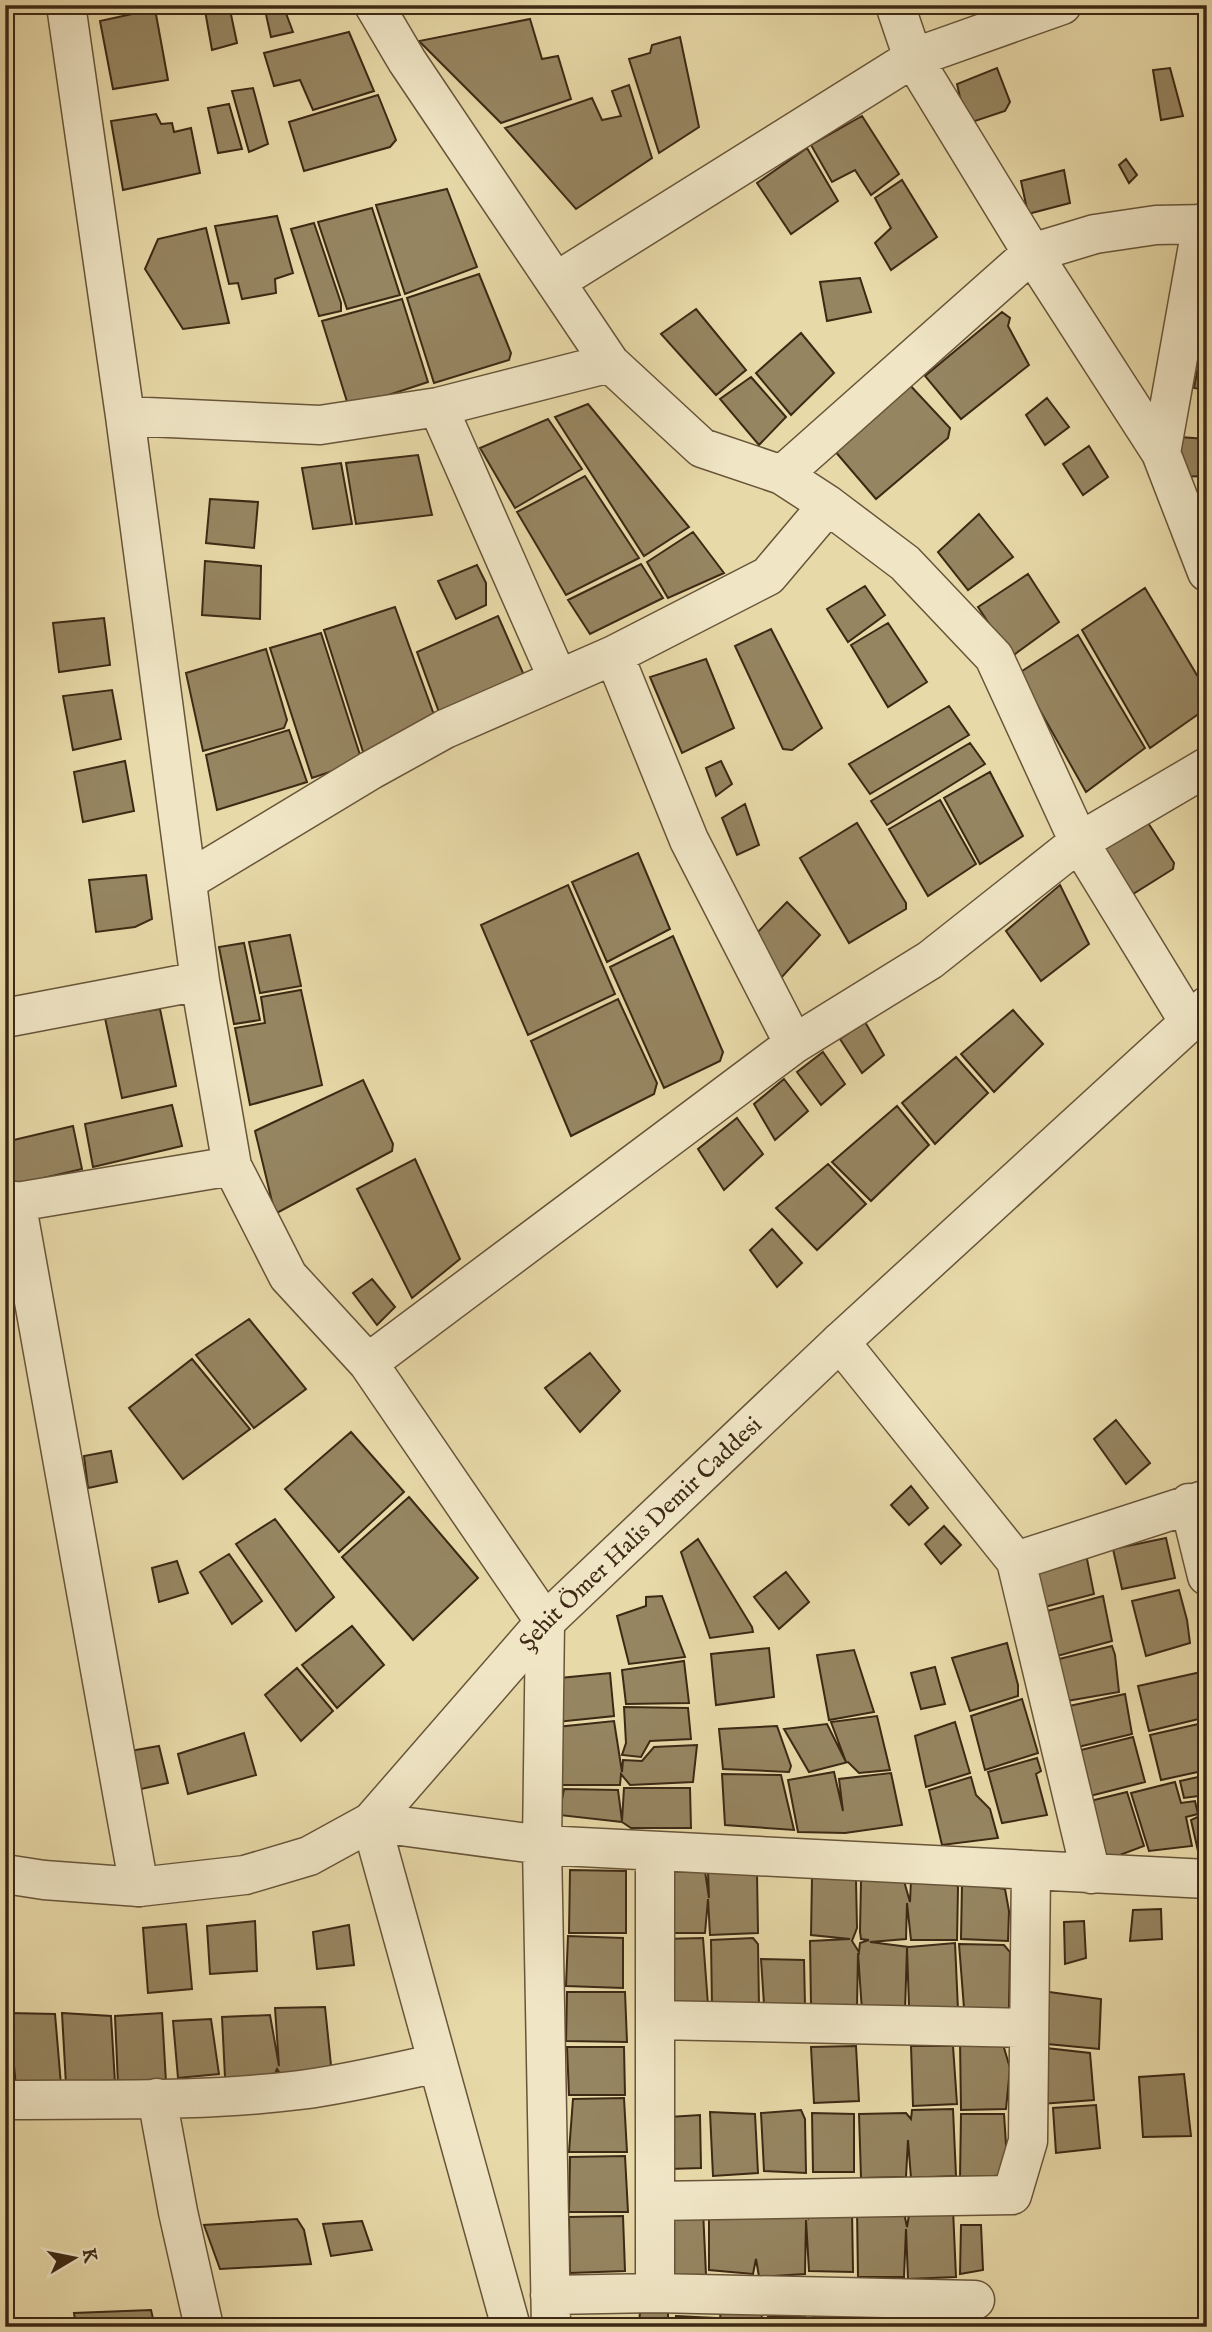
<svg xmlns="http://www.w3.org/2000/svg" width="1212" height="2332" font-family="'IM FELL English',serif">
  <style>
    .building { fill: #968561; stroke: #3d2914; stroke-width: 2 }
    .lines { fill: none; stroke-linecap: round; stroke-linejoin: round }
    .minor-casing { stroke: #685539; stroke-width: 41 }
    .tertiary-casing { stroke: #685539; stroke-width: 41 }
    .minor { stroke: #f0e6c6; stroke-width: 38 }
    .tertiary { stroke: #f0e6c6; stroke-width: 38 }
    .labels { text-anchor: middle; stroke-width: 5; stroke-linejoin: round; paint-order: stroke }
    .street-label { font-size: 24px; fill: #3d2914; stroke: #f0e6c6 }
  </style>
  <rect width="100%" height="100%" fill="#e8d9a8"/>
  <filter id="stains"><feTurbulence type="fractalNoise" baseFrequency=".00286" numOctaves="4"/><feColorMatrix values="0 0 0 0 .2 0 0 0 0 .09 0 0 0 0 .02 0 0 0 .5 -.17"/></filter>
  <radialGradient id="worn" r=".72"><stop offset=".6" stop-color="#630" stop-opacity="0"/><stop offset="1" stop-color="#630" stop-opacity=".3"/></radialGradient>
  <path class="building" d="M204,5H229L237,43L212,50Z
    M284,8L293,32L271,37L265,10Z
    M155,9L168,80L113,89L100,21Z
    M530,19L542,59L558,56L571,99L501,123L419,41Z
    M349,32L374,91L313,110L300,80L274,86L264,53Z
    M680,37L699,127L659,153L629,59L650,53L652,45Z
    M997,68L1010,102L1005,111L966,124L957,84Z
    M1170,68L1183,116L1161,120L1153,70Z
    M629,85L652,158L576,209L505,128L592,98L602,120L621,116L612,91Z
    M253,88L268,144L249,152L232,91Z
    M378,95L396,140L390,147L304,171L289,122Z
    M229,104L242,149L218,153L208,108Z
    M156,114L161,124L172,123L174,132L191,128L200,173L123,190L111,121Z
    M862,116L899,174L871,195L855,170L832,182L811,145Z
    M807,148L838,201L791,234L757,183Z
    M1126,159L1137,175L1129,183L1119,165Z
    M1064,170L1070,203L1028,214L1021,181Z
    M902,180L937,237L891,270L875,243L891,228L875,198Z
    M447,189L477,267L405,294L376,205Z
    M372,208L400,295L347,309L318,222Z
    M277,216L293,273L275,279L276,293L242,299L238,283L229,284L215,226Z
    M314,223L341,303V311L319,316L291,229Z
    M206,228L229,323L183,329L145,269L158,239Z
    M479,274L511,353L509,360L434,383L407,298Z
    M860,278L871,312L827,321L820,282Z
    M402,299L428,382L349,408L322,321Z
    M696,309L746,370L716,395L661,334Z
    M1002,312L1010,318L1008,326L1029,365L961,419L925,376Z
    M801,333L834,373L791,415L756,373Z
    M1201,351L1207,352V390L1194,388Z
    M751,377L786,417L759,445L720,399Z
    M907,382L950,428L948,438L876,499L834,450Z
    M1047,398L1069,427L1045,445L1026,415Z
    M588,404L689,527L644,556L555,417Z
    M548,419L582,469L515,508L480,448Z
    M1179,437L1207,439V476L1172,477Z
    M1089,446L1108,477L1083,495L1063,464Z
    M418,455L432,515L356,524L346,463Z
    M341,463L352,524L313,529L302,468Z
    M585,476L639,558L566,595L517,512Z
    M210,499L258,502L254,548L206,543Z
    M979,514L1013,557L968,590L938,552Z
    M693,532L724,573L668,598L647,562Z
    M205,561L261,566L260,619L202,615Z
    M641,564L663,598L590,634L568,600Z
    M477,565L486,583V605L456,619L438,581Z
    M1028,574L1059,622L1011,657L978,607Z
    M865,586L885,615L848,642L827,609Z
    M1145,588L1207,692V708L1150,748L1082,630Z
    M395,607L438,726L365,758L324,630Z
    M498,616L527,682L443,723L417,652Z
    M104,618L110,665L59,672L53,623Z
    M888,623L927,682L888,707L851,645Z
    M771,629L822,728L792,750L783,749L735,646Z
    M321,633L360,755L359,762L312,778L270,648Z
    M1078,635L1145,748L1086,792L1019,673Z
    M266,649L287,720L284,728L203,751L186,673Z
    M706,659L734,728L682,753L650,677Z
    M112,690L121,739L73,750L63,696Z
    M949,706L969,735L870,794L849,764Z
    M289,730L307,782L217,810L206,755Z
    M970,743L985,764L887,825L871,801Z
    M125,761L134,811L83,822L74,772Z
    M721,761L732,784L716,796L706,768Z
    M990,772L1023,836L980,864L944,798Z
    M940,800L976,864L928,896L889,829Z
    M745,804L759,845L737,855L722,818Z
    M1143,815L1174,863L1173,869L1125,899L1096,849Z
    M857,823L906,903V909L849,943L800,858Z
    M638,853L670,929L607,962L572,882Z
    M146,875L152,919L135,927L96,932L89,880Z
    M568,885L615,994L528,1035L481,925Z
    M1060,885L1089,944L1041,981L1006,931Z
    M787,902L820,935L781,978L750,940Z
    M290,935L301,986L260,993L249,942Z
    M673,936L723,1052L720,1061L664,1088L610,967Z
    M244,943L260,1020L234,1024L219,947Z
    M301,990L322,1085L250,1105L235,1028L265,1023L261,997Z
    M618,999L657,1083L654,1094L571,1136L531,1041Z
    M160,1009L176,1086L122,1098L105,1018Z
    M1013,1010L1043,1044L994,1092L961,1054Z
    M865,1022L884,1055L862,1073L840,1039Z
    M823,1052L845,1084L821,1105L797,1072Z
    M956,1057L988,1093L935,1144L902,1103Z
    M5,1064L13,1110L5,1111Z
    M784,1079L808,1111L775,1140L754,1104Z
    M363,1080L393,1144L392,1151L275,1214L255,1131Z
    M172,1105L182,1146L93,1167L85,1124Z
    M897,1106L929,1145L871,1201L832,1162Z
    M737,1118L763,1154L724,1190L698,1149Z
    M73,1126L82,1169L5,1187V1142Z
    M415,1159L460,1259L412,1298L357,1189Z
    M828,1164L866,1204L817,1250L776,1208Z
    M772,1229L802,1263L777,1287L750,1250Z
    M372,1279L395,1307L377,1325L353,1293Z
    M249,1319L306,1389L254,1428L196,1355Z
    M590,1353L620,1391L580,1432L545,1388Z
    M192,1359L250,1429L183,1479L129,1408Z
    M1116,1420L1150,1463L1126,1484L1094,1439Z
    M351,1432L404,1492L339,1552L285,1489Z
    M111,1451L117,1482L88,1488L84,1456Z
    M911,1486L928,1508L909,1525L891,1505Z
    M409,1497L478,1578L413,1640L342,1557Z
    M275,1519L334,1597L296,1631L236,1544Z
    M944,1526L961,1545L941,1564L925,1544Z
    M1166,1538L1175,1578L1122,1589L1113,1549Z
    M698,1539L752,1627L753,1632L710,1638L681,1552Z
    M229,1554L262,1601L232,1624L200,1572Z
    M1086,1554L1094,1594L1037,1609L1027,1571Z
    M177,1561L188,1593L159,1602L152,1568Z
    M786,1572L809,1602L779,1629L754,1597Z
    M1179,1590L1187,1620L1190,1643L1146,1656L1132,1601Z
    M662,1596L685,1657L629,1664L617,1616L646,1606V1597Z
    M1103,1596L1112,1641L1046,1659L1036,1614Z
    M352,1626L384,1665L337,1708L302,1665Z
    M1007,1643L1018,1685V1696L970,1711L952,1658Z
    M1112,1646L1115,1655L1119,1692L1061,1702L1051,1661Z
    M769,1648L774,1697L716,1705L711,1654Z
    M854,1650L874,1712L829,1720L817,1655Z
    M684,1661L689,1703L626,1704L622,1670Z
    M935,1667L945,1704L921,1709L911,1673Z
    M297,1668L333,1711L301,1741L265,1695Z
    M1201,1672L1207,1696V1717L1149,1731L1138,1686Z
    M610,1673L614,1716L557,1722L550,1679Z
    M1125,1694L1132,1734L1078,1747L1069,1706Z
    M1022,1699L1038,1753L985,1770L971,1716Z
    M624,1707L688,1708L691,1739L650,1741L641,1757L622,1755L626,1743Z
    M877,1716L890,1770L859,1773L848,1762L809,1772L784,1729L827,1724L846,1762L831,1722Z
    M614,1721L622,1772L623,1760L642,1761L654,1747L697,1745L693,1782L630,1785L621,1774L620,1785H559L557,1727Z
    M955,1722L970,1773L926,1787L915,1736Z
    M1207,1722V1770L1161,1780L1150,1735Z
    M777,1726L791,1766L789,1772L723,1769L719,1729Z
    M244,1733L256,1775L188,1794L178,1754Z
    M1133,1737L1145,1782L1082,1798L1073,1752Z
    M159,1746L168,1783L132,1791L124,1752Z
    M1037,1758L1041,1771L1036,1774L1047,1815L1002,1823L988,1772Z
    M834,1772L843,1811L839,1779L891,1773L902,1825L845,1833L798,1832L788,1780Z
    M722,1774L781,1775L794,1830L725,1825Z
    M1207,1775V1849L1198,1851L1191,1820L1204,1814L1198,1796L1184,1798L1180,1781Z
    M971,1777L976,1795L990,1809L998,1838L942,1845L929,1790Z
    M1175,1782L1181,1803L1195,1801L1198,1814L1186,1817L1192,1846L1149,1851L1131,1793Z
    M624,1788H690L691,1828H631L622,1822L559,1815L564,1789L618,1790L622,1821Z
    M1127,1792L1144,1846L1104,1861L1090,1801Z
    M660,1869L705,1871L709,1898L708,1872L757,1873L758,1933L710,1935L708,1899L705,1933H659Z
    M570,1870L626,1871V1933H569Z
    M812,1876L856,1880L857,1928L852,1941L859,1952L860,1943L869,1940L861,1939L860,1932L861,1881H904L910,1902L911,1880H952L958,1887L957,1940H911L907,1903L906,1939L870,1942L909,1947L955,1943L958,2010L909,2006L907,1948L905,2011H862L858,1953L857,2007L811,2005L810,1941L850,1939L811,1935Z
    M962,1883L1005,1889L1009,1911L1008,1941L961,1939Z
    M1161,1909L1162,1939L1130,1941L1133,1910Z
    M255,1921L257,1971L210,1974L207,1926Z
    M1084,1921L1086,1958L1065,1964L1064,1922Z
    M186,1924L192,1989L148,1993L143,1928Z
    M349,1925L354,1965L317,1969L313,1932Z
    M568,1936L623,1938V1988L566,1986Z
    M703,1938L708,2005H664L660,1939Z
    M753,1938L758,1944L759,2006L712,2008L711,1940Z
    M959,1944L1004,1945L1010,1952L1009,2009L964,2008Z
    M761,1959L804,1960L805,2006L764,2004Z
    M1042,1991L1101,1999L1099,2049L1037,2043Z
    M567,1992H625L627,2042L566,2041Z
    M325,2007L332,2075L284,2079L277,2069L273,2078L225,2077L222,2017L270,2015L279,2066L275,2008Z
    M9,2013L55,2014L61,2085L16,2087Z
    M62,2013L111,2016L115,2083L66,2085Z
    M162,2013L166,2082L118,2084L115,2016Z
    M211,2019L219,2074L178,2078L173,2021Z
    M960,2040L1002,2041L1010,2068L1006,2109L961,2110Z
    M856,2046L859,2101L814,2103L811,2047Z
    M911,2046H953L957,2104L913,2106Z
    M567,2047H624L625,2095H569Z
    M1037,2047L1090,2053L1094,2100L1041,2104Z
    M1184,2074L1191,2136L1143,2137L1139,2077Z
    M624,2098L627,2152H569L573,2099Z
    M1096,2105L1100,2148L1056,2153L1053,2108Z
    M953,2109L956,2176L911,2178L908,2140L906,2177L861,2178L859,2114L906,2113L911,2119L912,2110Z
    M801,2110L805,2119L806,2173L764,2171L761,2113Z
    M710,2112L755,2114L758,2173L713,2176Z
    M812,2113L854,2114V2172H813Z
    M961,2114H1004L1008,2175L960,2178Z
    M700,2115L701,2168L669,2169V2117Z
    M625,2156L628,2212H569L570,2157Z
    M857,2208H903L907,2227L910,2209H953L956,2277L908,2279L906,2229L904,2277H858Z
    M852,2209L853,2272L809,2271L806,2220L805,2274L759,2277L756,2259L753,2274L709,2270V2210L803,2211L808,2218L809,2211Z
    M660,2210H703L706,2275H660Z
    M623,2216L625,2271L570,2273L569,2217Z
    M297,2219L304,2230L311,2264L220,2269L204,2225Z
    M362,2221L372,2250L331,2256L323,2224Z
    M961,2225H981L983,2270L960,2274Z
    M151,2310L155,2327H76L74,2313Z
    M721,2310H761L763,2327H719Z
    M640,2311H668V2327H639Z
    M917,2314H970L972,2327H917Z
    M860,2315L861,2327H813V2316Z
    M676,2316L715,2318L716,2327H676Z
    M805,2316L806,2327H768V2317Z"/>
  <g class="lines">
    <g class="minor-casing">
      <path id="minor" d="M66,5L125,416L200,981L232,1166L288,1276L368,1363L545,1622L542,1845L551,2327
        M374,5L407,61L610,363L702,448L782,475L828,505L905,563L994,657L1079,842L1189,1022
        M895,5L913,58L1032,253L1161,453L1207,572
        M557,281L913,58L1062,5
        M438,407L558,679
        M125,416L320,425L438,407L610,363
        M1161,453L1202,223
        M782,475L1032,253L1095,234L1156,225L1207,224
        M614,655L689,840L794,1044
        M187,881L371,770L445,729L614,655L768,576L828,505
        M5,1018L200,981
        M16,1201L139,1887
        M5,1204L232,1166
        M840,1342L1016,1561L1091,1874
        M368,1363L794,1044L930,960L1079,842L1207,767
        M1189,1503L1207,1576
        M1016,1561L1207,1499
        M655,2020L1029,2028
        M157,2098L178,2212L204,2327
        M5,2100C103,2099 203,2102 300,2090C347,2084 392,2073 437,2063
        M655,2201L1012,2195L1028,2141L1031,1870
        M655,2293V1851
        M550,2295L655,2293L975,2300
        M511,2327L371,1822L542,1845L1207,1879"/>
    </g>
    <g class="tertiary-casing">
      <g id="tertiary">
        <path id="s1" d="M5,1874L44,1880L139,1887L245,1875L309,1856L371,1822L545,1622L840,1342L1207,1006"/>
      </g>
    </g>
    <use href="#minor" class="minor"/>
    <use href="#tertiary" class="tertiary"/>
  </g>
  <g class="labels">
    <g class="street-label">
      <text dy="8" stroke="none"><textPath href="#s1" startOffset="774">Şehit Ömer Halis Demir Caddesi</textPath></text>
    </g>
  </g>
  <rect width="1212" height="2332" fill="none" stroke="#e8d9a8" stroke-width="28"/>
  <rect x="7" y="7" width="1198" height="2318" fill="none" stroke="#3d2914" stroke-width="3.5"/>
  <rect x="14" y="14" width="1184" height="2304" fill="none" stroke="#3d2914" stroke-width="2"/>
  <g transform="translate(74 2258) rotate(80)" stroke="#f0e6c6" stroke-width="5" paint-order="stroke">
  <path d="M0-5L12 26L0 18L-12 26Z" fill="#3d2914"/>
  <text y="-10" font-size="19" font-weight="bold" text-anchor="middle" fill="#3d2914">K</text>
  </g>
  <rect width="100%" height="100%" filter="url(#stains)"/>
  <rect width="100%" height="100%" fill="url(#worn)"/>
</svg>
